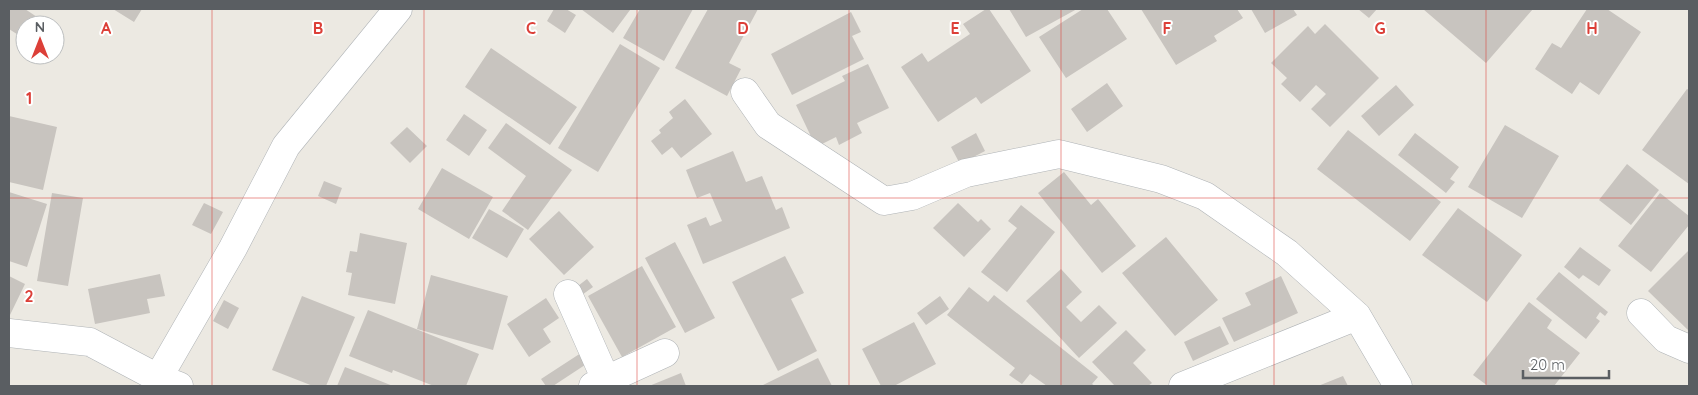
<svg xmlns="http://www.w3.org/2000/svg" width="1698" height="395" font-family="Quicksand,sans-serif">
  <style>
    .building { fill: #c8c4bf }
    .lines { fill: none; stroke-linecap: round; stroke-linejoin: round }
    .minor-casing { stroke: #afb3b6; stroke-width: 29 }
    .minor { stroke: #fff; stroke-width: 28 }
    .grid { fill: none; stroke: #dc3f38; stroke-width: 1; stroke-opacity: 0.55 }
    .grid-label { font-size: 16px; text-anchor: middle; font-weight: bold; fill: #dc3f38; stroke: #fff; stroke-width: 4; stroke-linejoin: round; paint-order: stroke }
  </style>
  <rect width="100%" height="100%" fill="#ece9e2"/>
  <path class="building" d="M9,9H25L37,17L31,25H25V35L23,38L9,29Z
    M113,9H142L134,22Z
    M554,9H566L576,15L565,33L547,21Z
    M581,9H629L630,10L613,33Z
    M640,9H693L664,61L623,38Z
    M708,9H758L729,63L741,69L727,96L675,68Z
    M986,9H989L1031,71L981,104L976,97L938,122L901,67L922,53L928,62L970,34L963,24Z
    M1009,9H1077L1026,37Z
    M1083,9H1107L1127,39L1066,78L1039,37Z
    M1141,9H1237L1243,18L1214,36L1217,41L1176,65Z
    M1251,9H1293L1297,15L1265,33Z
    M1358,9H1377L1369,18Z
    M1423,9H1533L1486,63Z
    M1587,9H1607L1641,32L1599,95L1580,82L1572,94L1535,69L1552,43L1561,48Z
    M851,12L861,32L852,36L864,59L792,95L771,54Z
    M1325,24L1379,78L1330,127L1311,109L1326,94L1316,85L1300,102L1281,84L1287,78L1271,63L1308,26L1315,34Z
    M620,44L660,68L598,172L558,148Z
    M491,48L577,107L550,145L465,87Z
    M868,64L889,108L857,123L862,133L839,145L836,137L816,147L796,105L845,81L842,76Z
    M1107,83L1123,106L1087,132L1071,109Z
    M1396,85L1414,105L1379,136L1361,116Z
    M1687,89L1689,90V184L1642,150Z
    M685,99L712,134L681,158L672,147L662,155L651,141L661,133L659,130L673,118L669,112Z
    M464,114L487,130L469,156L446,140Z
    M9,116L57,127L43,190L9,182Z
    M506,123L572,170L528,230L502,211L526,176L488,148Z
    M1505,125L1559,156L1522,218L1468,187Z
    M407,127L427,146L410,163L390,143Z
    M1348,130L1441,202L1410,241L1317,169Z
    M976,133L985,151L960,164L951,147Z
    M1415,133L1459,167L1450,179L1455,182L1446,193L1398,155Z
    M733,151L746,182L762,176L776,210L782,207L790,228L703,264L687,225L706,217L710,226L722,221L710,193L697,198L686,170Z
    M1627,164L1659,190L1631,225L1599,200Z
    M442,168L493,197L469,239L418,209Z
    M1064,172L1091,205L1098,199L1136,246L1102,273L1038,193Z
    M324,181L342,188L336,204L318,196Z
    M9,192L47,204L27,267L9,261Z
    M52,193L83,198L68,286L37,281Z
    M1660,193L1689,216V225L1651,272L1618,246Z
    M204,203L223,212L211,234L192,225Z
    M958,203L978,222L981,219L991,229L964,257L933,228Z
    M1021,205L1055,232L1007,292L981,272L1017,228L1008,221Z
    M1458,208L1522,255L1487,302L1422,255Z
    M489,209L524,229L507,258L472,238Z
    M559,211L594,247L564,275L529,239Z
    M360,233L407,243L395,304L348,295L352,273L346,272L350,251L357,252Z
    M1166,237L1218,300L1175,336L1122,273Z
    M675,242L715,318L685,333L645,258Z
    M1580,247L1611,270L1599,286L1583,275L1579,279L1564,267Z
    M1689,250V331L1648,291Z
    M785,256L804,293L791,299L817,351L778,371L732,282Z
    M642,266L676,327L622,357L588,296Z
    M1061,269L1082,292L1066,307L1081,322L1099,305L1117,323L1079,358L1026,301Z
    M1559,272L1608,312L1605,316L1600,312L1596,318L1600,321L1586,339L1536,299Z
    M160,274L165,296L147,299L150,313L95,324L88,289Z
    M431,275L508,296L493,350L417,329Z
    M9,276L25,284L10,315L9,314Z
    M1281,276L1298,313L1234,342L1222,318L1251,305L1245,293Z
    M587,279L593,287L579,297L574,289Z
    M969,287L988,302L994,295L1098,377L1092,384L1095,386H1047L1030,374L1022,384L1009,375L1015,368L947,315Z
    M302,296L355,317L326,386H313L272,370Z
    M940,296L949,309L926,325L917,313Z
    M546,298L559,318L543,329L551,342L529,357L507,324Z
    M224,300L239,308L228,329L213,321Z
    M1529,302L1552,320L1547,328L1580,353L1554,386H1488L1473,375Z
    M368,310L479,354L466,386H434L393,370L392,373L349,356Z
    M914,322L936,364L894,386H881L862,349Z
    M1220,326L1229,344L1193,361L1184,342Z
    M1126,330L1146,350L1133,363L1152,383L1148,386H1115L1092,362Z
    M584,351L591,361L553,386H546L541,379Z
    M818,358L832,386H761Z
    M345,367L393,386H337Z
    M681,373L686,386H649Z
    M1343,376L1348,386H1318Z"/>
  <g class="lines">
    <g class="minor-casing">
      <path id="minor" d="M745,92L768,125L884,201L912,196L966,173L1059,154L1161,179L1205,196L1287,253L1357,316L1398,386
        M568,294L606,380
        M1641,313L1666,339L1689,349
        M9,333L90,342L158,378L179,386
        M158,378L233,248L286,146L398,9
        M593,386L665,353
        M1183,386L1357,316"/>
    </g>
    <use href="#minor" class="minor"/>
  </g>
  <path class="grid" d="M212,9V386M424,9V386M637,9V386M849,9V386M1061,9V386M1274,9V386M1486,9V386M9,198H1689"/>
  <g class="grid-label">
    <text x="106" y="34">A</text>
    <text x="318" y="34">B</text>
    <text x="531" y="34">C</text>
    <text x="743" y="34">D</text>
    <text x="955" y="34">E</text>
    <text x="1167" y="34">F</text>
    <text x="1380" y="34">G</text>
    <text x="1592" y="34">H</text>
    <text x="29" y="104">1</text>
    <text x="29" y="302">2</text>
  </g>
  <rect width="1698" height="395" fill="none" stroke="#5a5e62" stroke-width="20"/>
  <g transform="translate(40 40)"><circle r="24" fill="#ffffff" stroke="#bdbfc0"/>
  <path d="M0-4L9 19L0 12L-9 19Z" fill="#dc3f38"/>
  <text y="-8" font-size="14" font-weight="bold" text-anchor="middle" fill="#5a5e62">N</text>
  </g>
  <path d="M1523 370v8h86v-8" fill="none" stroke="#5a5e62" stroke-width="2.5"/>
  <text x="1530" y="370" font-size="15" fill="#5a5e62" stroke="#ffffff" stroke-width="4" paint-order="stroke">20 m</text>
</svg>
